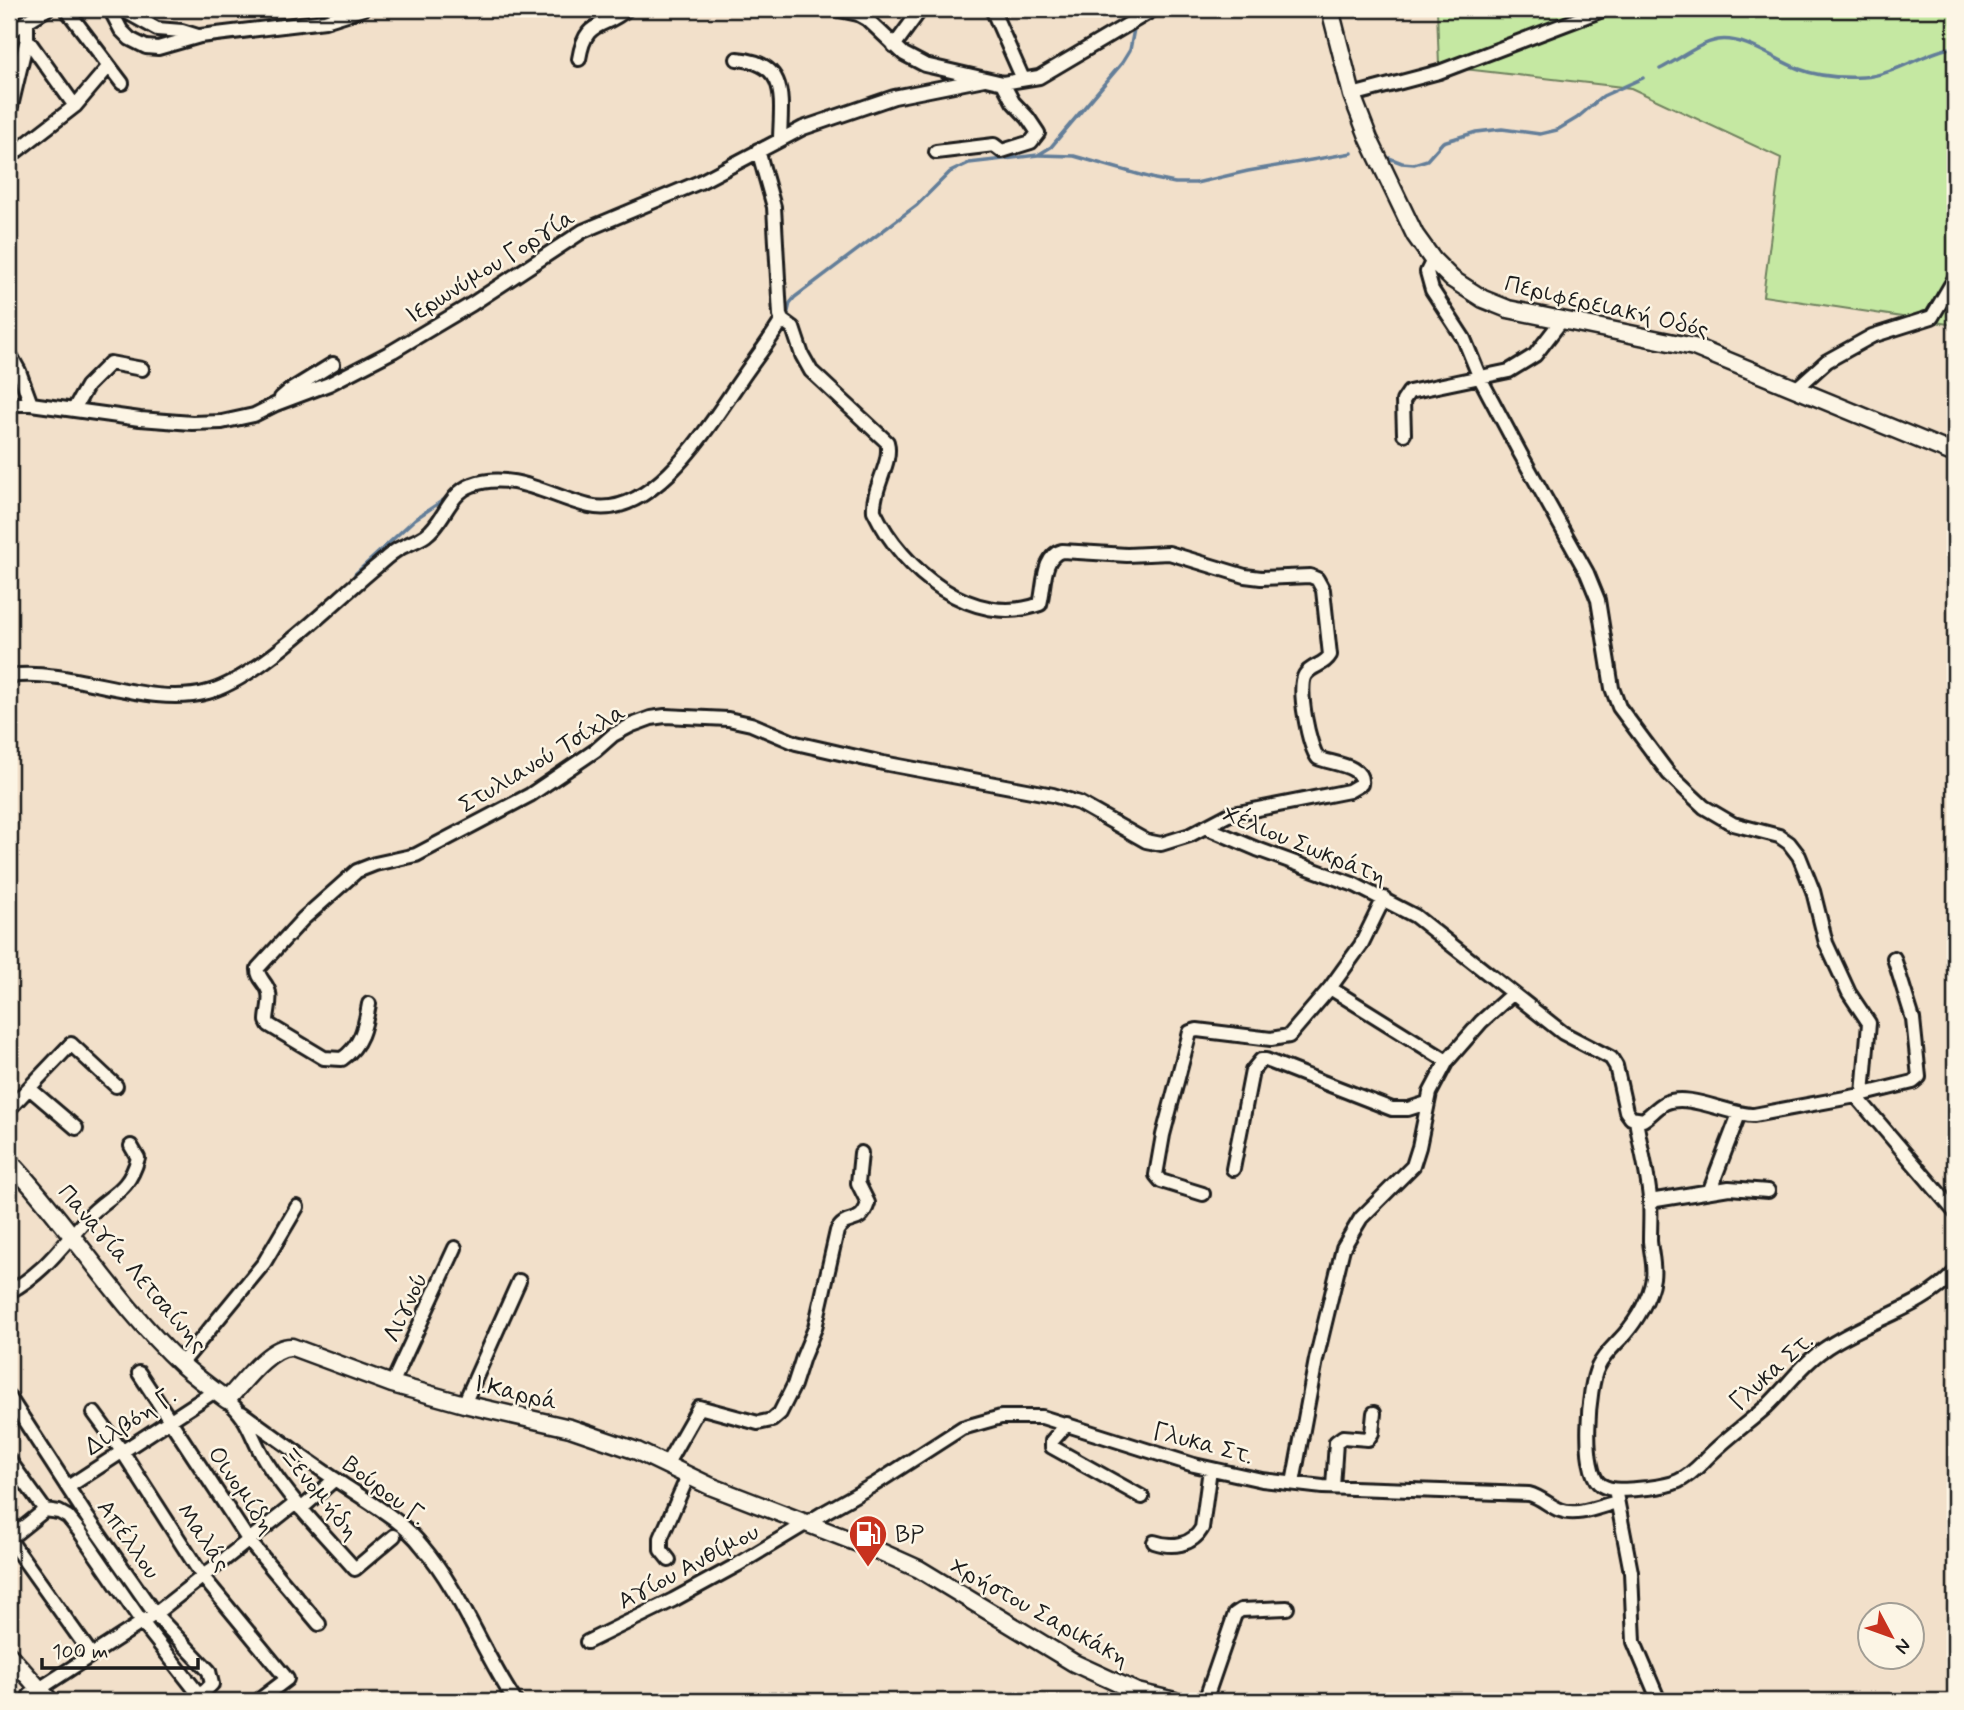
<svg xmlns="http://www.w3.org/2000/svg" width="1964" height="1710" font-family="Mynerve,sans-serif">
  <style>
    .green { fill: #c5e8a2; stroke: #70825f; stroke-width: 2 }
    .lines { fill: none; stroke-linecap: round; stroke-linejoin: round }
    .stream { stroke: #637e99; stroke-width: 3.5 }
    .minor-casing { stroke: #1c1c1c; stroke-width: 18 }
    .major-casing { stroke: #1c1c1c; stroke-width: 21 }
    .minor { stroke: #fcf5e5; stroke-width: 12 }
    .major { stroke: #fcf5e5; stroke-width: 16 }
    .labels { text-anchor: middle; stroke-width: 5; stroke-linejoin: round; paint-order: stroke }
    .street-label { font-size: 24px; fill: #1c1c1c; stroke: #fcf5e5 }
    .poi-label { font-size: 24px; fill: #1c1c1c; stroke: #fcf5e5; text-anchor: start }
  </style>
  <rect width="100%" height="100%" fill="#f2e0ca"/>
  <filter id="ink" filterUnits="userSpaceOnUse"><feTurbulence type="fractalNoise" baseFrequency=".0143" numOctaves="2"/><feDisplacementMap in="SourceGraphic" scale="14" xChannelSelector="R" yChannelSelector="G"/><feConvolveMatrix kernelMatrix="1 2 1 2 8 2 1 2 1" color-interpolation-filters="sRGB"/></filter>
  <g filter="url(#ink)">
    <path class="green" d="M1437,9H1955V325L1763,296L1781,158L1631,88L1439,66Z"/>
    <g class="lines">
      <path class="stream" d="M1660,69C1678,60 1699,43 1718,40C1745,36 1775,60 1799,69C1819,77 1842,78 1863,77C1896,75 1923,52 1955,47
        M1039,155L1074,156L1155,179L1175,183H1196L1248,171L1352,153
        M1389,158L1402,163L1414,164L1427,160L1443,142L1476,132L1502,129L1540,134L1557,130L1577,118L1603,96L1643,78
        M786,320L790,303L795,297L917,205L950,172L969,163L1038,155L1051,147L1122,63L1130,50L1134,29
        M355,574L415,519L451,495"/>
      <g class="minor-casing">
        <path id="minor" d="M66,9L122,83
          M110,9L121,30L130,39L146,47L158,48L200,36L325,21L363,9
          M121,9L157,29L182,31L198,36
          M835,9L858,14L867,19L904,54L925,65L1003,83L1039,77L1154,9
          M992,9L1023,79
          M9,32L47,9
          M27,39L75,106
          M894,46L921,9
          M579,59C586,17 602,31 627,9
          M737,59C789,63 781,99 780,139
          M1352,95L1439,72L1605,9
          M9,115L27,39V22
          M936,152L994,145L1002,151L1031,142L1038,133L1028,118L1013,102L1003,83
          M9,157L75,106L109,66
          M1433,260L1427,272L1432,290L1464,339L1480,378L1520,453L1587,573L1598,600L1612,688L1619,707L1669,774L1704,807L1733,824L1779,836L1789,843L1799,856L1813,891L1826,943L1849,993L1869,1023L1863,1094
          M9,353L19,371L31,404
          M1797,388L1827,361L1872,336L1932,317L1955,278
          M281,398L289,391L333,364
          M9,404H31L140,419L192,423L222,422L254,415L276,404L329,384L393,351L472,304L583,231L700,182L803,128L894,97L984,79
          M74,409L87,386L110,363L142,369
          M1404,434L1403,401L1409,392L1509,371L1535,355L1562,320
          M9,676C73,667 147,709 208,692C261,677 333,602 377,566C385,559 393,551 402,547C410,543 419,540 426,535C444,522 449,493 472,485C512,470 551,497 589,506C653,521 710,424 740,381C754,360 770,341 782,320
          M1205,827L1257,849L1355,885L1415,916L1563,1033L1611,1058L1616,1066L1626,1111L1631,1118L1643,1120C1651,1115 1657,1107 1665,1103C1688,1092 1729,1115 1754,1115L1856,1096L1955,1212
          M1330,988L1447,1061
          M369,1004C365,1026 362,1045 342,1059L324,1058L269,1025L267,1021C267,1013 271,1001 269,993C267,982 257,979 258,968L303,919L357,871L375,864L416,855L530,795L596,750L613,735L632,725L651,718L665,716L728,719L751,724L796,743L883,763L1053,795L1079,803L1146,841L1161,844L1190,835L1228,815L1349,791L1361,784C1364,765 1332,764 1318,758C1309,747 1297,688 1305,675C1311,665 1324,666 1330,655L1323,590L1317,579L1310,576L1261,578L1245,576L1169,553L1127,555L1062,551C1042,556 1045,586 1040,604C973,629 902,570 874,511C872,488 893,462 887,442L811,371L802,355L793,328L782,320L780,315L774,207L758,150
          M29,1088L76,1128
          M1856,1096L1913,1082L1919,1077L1913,1019L1894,958
          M9,1109L71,1044L116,1086
          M1636,1120C1640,1146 1648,1173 1650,1199C1651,1213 1650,1227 1650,1241C1651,1253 1655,1267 1653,1278C1650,1298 1637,1320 1624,1335C1615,1345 1604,1354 1598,1367C1588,1386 1581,1472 1601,1485C1614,1493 1633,1489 1648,1488C1675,1485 1684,1481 1703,1462C1722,1441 1746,1425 1767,1406C1786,1388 1801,1365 1823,1350C1865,1320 1921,1310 1955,1272
          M1233,1169L1252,1071L1261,1060H1266L1392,1109H1408L1427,1103
          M1710,1190L1739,1114
          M1203,1194L1161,1181L1156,1175L1163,1135L1190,1032L1197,1030L1271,1039L1289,1036L1330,988L1361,945L1384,898
          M1650,1201L1729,1188L1768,1191
          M9,1292C45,1272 60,1248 87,1218C109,1194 128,1194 138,1158L131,1146
          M181,1364L264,1263L297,1207
          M139,1373L249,1541L319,1624
          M392,1384L455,1248
          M9,1397L87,1517L155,1614L209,1671L212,1684L200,1696
          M227,1400C250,1419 250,1436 265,1460C290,1500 324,1534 355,1569L394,1536
          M464,1404L519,1281
          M94,1413L122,1451L203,1577L287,1679L258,1701
          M242,1413C275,1437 308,1461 342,1484C369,1502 402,1520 422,1546C461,1592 482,1651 515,1701
          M1067,1424L1052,1441V1447L1142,1497
          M9,1460L45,1510L59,1512L68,1517L80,1532L142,1622L204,1701
          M666,1465L699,1407L758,1423L772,1420L780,1413L794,1385L803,1357L815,1328L837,1231C847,1213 860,1228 868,1203L858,1183L861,1153
          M1293,1483L1316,1360L1343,1248L1361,1218L1413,1166L1419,1147L1430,1093L1447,1061L1481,1022L1512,994
          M68,1487L215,1391
          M1333,1487L1336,1442L1343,1437L1368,1439L1372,1433L1374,1413
          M1616,1494L1631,1572L1634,1642L1659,1701
          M301,1509L335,1479
          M9,1539L91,1654
          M9,1539L45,1510
          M1154,1542C1172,1548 1192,1546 1202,1528L1210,1469
          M669,1560L661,1550V1538L688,1476
          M587,1642L673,1600L737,1565L825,1512L875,1484L962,1428L1001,1417H1042L1194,1465L1262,1480L1323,1487L1529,1494C1541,1497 1549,1506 1560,1510C1577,1517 1600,1506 1617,1502
          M30,1695L155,1614L296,1503
          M1205,1701L1235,1614L1241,1610L1287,1608"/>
      </g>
      <g class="major-casing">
        <path id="major" d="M1330,9L1352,95L1369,139L1415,235L1433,260L1452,279L1483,299L1508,309L1694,347L1955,454
          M9,1161C70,1225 116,1303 181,1364C196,1377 212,1389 227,1400C241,1385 270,1345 292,1347L392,1384L464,1404L570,1428L637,1451L710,1486L881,1552L919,1569L1074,1663L1137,1692L1175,1701
          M9,1655L50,1701"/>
      </g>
      <use href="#minor" class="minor"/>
      <use href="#major" class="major"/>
    </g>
  </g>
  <defs>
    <g id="fuel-pin" transform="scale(2.0125)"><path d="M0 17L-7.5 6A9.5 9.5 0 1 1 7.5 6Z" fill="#c8321e" stroke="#fcf5e5"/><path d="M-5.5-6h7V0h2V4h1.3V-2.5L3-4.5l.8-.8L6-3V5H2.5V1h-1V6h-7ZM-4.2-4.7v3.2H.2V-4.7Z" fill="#fff"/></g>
  </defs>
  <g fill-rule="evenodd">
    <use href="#fuel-pin" x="868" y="1534"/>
  </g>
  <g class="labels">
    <g class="street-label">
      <text transform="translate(490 266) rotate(-32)" y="8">Ιερωνύμου Γοργία</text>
      <text transform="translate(1607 306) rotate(13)" y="8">Περιφερειακή Οδός</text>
      <text transform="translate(542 758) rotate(-31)" y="8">Στυλιανού Τσίχλα</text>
      <text transform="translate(1305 845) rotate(22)" y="8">Χέλιου Σωκράτη</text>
      <text transform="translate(133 1268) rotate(49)" y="8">Παναγία Λετσαίνης</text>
      <text transform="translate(405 1307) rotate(-65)" y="8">Λιγνού</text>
      <text transform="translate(1771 1371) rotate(-42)" y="8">Γλυκα Στ.</text>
      <text transform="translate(516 1392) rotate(13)" y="8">Ι.Καρρά</text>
      <text transform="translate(130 1421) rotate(-33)" y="8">Διλβόη Γ.</text>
      <text transform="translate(1203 1443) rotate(15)" y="8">Γλυκα Στ.</text>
      <text transform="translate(242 1490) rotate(56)" y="8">Οινομίδη</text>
      <text transform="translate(385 1490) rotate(37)" y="8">Βούρου Γ.</text>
      <text transform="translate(320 1493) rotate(51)" y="8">Ξενομήδη</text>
      <text transform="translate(204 1537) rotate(56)" y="8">Μαλάς</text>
      <text transform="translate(129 1539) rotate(55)" y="8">Απέλλου</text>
      <text transform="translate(688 1566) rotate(-28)" y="8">Αγίου Ανθίμου</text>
      <text transform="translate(1040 1612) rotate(29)" y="8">Χρήστου Σαρικάκη</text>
    </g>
    <g class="poi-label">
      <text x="895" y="1542">BP</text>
    </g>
  </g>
  <rect width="1964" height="1710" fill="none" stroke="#fcf5e5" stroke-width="35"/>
  <rect x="18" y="18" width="1929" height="1675" fill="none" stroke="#1c1c1c" stroke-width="2.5" filter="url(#ink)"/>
  <g transform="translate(1891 1636) rotate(131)"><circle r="33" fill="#fcf5e5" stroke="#a29e95" stroke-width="2"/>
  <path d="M0-5L12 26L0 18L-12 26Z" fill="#c8321e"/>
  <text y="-10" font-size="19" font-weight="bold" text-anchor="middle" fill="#1c1c1c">N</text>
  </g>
  <path d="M42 1658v10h156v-10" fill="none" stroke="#1c1c1c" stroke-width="3.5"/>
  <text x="52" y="1658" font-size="21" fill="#1c1c1c" stroke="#fcf5e5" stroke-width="5" paint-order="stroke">100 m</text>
</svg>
